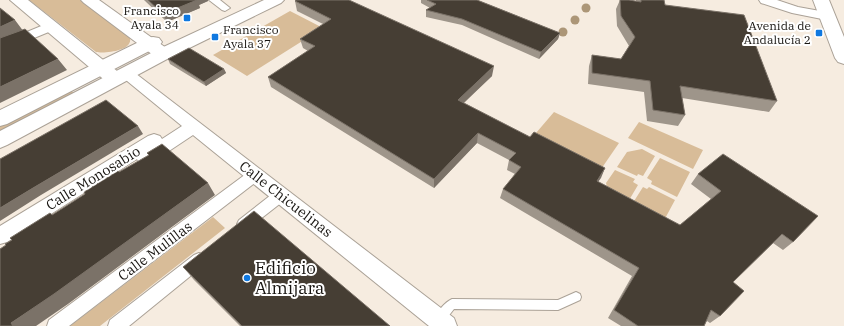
<svg xmlns="http://www.w3.org/2000/svg" width="844" height="326" font-family="'IBM Plex Serif',serif">
  <style>
    .green { fill: #d8bc98 }
    .lines { fill: none; stroke-linecap: round; stroke-linejoin: round }
    .service-casing { stroke: #aba297; stroke-width: 2 }
    .pedestrian-casing { stroke: #aba297; stroke-width: 2 }
    .minor-casing { stroke: #aba297; stroke-width: 2 }
    .secondary-casing { stroke: #aba297; stroke-width: 2 }
    .primary-casing { stroke: #aba297; stroke-width: 2 }
    .service { fill: #fff; fill-rule: evenodd }
    .pedestrian { fill: #fff; fill-rule: evenodd }
    .minor { fill: #fff; fill-rule: evenodd }
    .secondary { fill: #fff; fill-rule: evenodd }
    .primary { fill: #fff; fill-rule: evenodd }
    .tree { fill: #ac9677 }
    .wall { fill: #9e958a }
    .shaded-wall { fill: #7b7268 }
    .building { fill: #463e34; stroke: #7b7268 }
    .poi-dot { fill: #0f78e0; stroke: #fff; stroke-width: 1.5 }
    .labels { text-anchor: middle; stroke-width: 4; stroke-linejoin: round; paint-order: stroke }
    .far-poi-label { font-size: 12px; fill: #181511; stroke: #fff; text-anchor: end }
    .street-label { font-size: 14px; fill: #181511; stroke: #fff }
    .near-poi-label { font-size: 17px; fill: #181511; stroke: #fff; text-anchor: start }
  </style>
  <rect width="100%" height="100%" fill="#f6ece0"/>
  <path class="green" d="M29,0H80L128,34C139,50 106,54 96,52Z
    M290,11L323,28L247,76L213,55Z
    M69,89L75,94L0,133V124Z
    M554,112L619,143L597,175L530,140Z
    M639,122L703,150L693,169L628,138Z
    M642,149L655,156L643,176L638,174L637,176L617,167L627,152Z
    M660,158L690,172L677,197L651,184L652,181L647,178Z
    M615,170L635,179L633,182L638,185L625,207L610,199L606,183Z
    M643,187L647,189L649,187L675,200L661,226L629,209Z
    M213,217L225,228L100,326H70Z"/>
  <g class="lines">
    <g class="service-casing">
      <path id="service" d="M576,292L580,294L581,297L580,300L558,310L454,309L443,323L439,324L435,323L434,319C437,312 445,302 452,299L558,300Z"/>
    </g>
    <g class="pedestrian-casing">
      <path id="pedestrian" d="M209,0H220L230,8L225,11L222,10Z
        M255,170L260,171L262,175L260,179L69,326H47L49,320L250,171Z
        M281,189L286,191L288,195L286,199L249,228L244,230L239,228L237,224L239,220L276,191Z
        M199,253L204,255L207,260L204,265L129,326H108L110,320L194,255Z"/>
    </g>
    <g class="minor-casing">
      <path id="minor" d="M759,0H777L798,7L831,13L833,16L831,19L827,20L792,13L761,3Z
        M51,22L56,23L57,26L56,29L0,52V43Z
        M126,68L131,70L454,318L457,326H429L193,135L151,163L145,164L139,163L137,159L7,242L0,244V226L148,136L154,134L160,136L162,139L182,126L121,76L119,73L121,70Z"/>
    </g>
    <g class="secondary-casing">
      <path id="secondary" d="M10,0H28L122,75L124,79L122,83L115,85L108,83Z
        M81,0H99L169,50L172,54L169,58L163,59L157,58L84,3Z"/>
    </g>
    <g class="primary-casing">
      <path id="primary" d="M264,0H284L281,3L169,58L7,145L0,148V131L157,50Z
        M813,0H829L844,37V64L838,62L835,58Z
        M153,37L159,38L162,42L159,46L7,124L0,126V110L147,38Z"/>
    </g>
    <use href="#service" class="service"/>
    <use href="#pedestrian" class="pedestrian"/>
    <use href="#minor" class="minor"/>
    <use href="#secondary" class="secondary"/>
    <use href="#primary" class="primary"/>
  </g>
  <g class="tree">
    <circle cx="586" cy="8" r="4.5"/>
    <circle cx="575" cy="20" r="4.5"/>
    <circle cx="563" cy="32" r="4.5"/>
  </g>
  <path class="wall" d="M144,0H208V1L199,5L200,8L167,22Z
    M421,0H477L560,33L558,39L539,59L462,25L426,17V10L430,8L421,3Z
    M620,0L636,1V0H664L665,5L777,101L769,112L682,98L685,115L678,126L647,121L644,92L588,84L589,66L592,55L621,59L629,46L617,26L616,9Z
    M295,1L492,76L464,103L530,137L605,168L598,182L680,225L711,199L691,184L698,174L793,242L783,250L773,243L733,282L720,316L710,323L707,321L704,326H621L608,318L632,276L500,198L503,189L515,174L507,170L509,160L477,143L434,188L271,87L268,77L308,51L303,48L300,39L323,24L297,11Z
    M168,59L224,69L226,73L206,86L170,64Z
    M183,267L390,326H240L194,280Z"/>
  <path class="shaded-wall" d="M195,0H208V1L199,5L200,8L167,22L163,14Z
    M15,20L24,32L0,42V27Z
    M560,33L558,39L539,59L541,52Z
    M58,59L67,70L0,103V87Z
    M494,66L492,76L457,109L458,100Z
    M224,69L226,73L206,86L204,82Z
    M138,126L143,134L41,195L0,221V208L33,188Z
    M478,133L477,143L434,188V179Z
    M605,168L601,178L592,190L597,181Z
    M208,183L215,195L68,304L36,326H13L11,323L20,317Z"/>
  <path class="building" d="M148,0H197L163,14Z
    M296,0H349L494,66L458,100L530,137L534,132L605,168L597,181L680,225L721,191L698,174L723,154L818,216L793,242L782,234L733,282L744,291L720,316L711,310L704,326H638L614,310L639,268L503,189L521,167L509,160L516,153L478,133L434,179L268,77L315,46L300,39L331,19L295,1Z
    M427,0H477L560,33L541,52L462,19L426,10L436,4Z
    M620,0H629L641,2V0H664L665,5L744,15L777,101L680,86L685,115L653,110L650,81L592,73V55L621,59L635,37L621,16Z
    M0,8L15,20L0,27Z
    M25,29L58,59L0,87V38Z
    M189,48L224,69L204,82L168,59Z
    M106,100L138,126L33,188L0,208V159Z
    M162,144L208,183L54,294L20,317L11,323L13,326H0V249L6,245L5,244L12,240L10,238L50,213L52,215L85,194L84,192L118,171L119,172L149,155L147,153Z
    M254,211L390,326H242L183,267Z"/>
  <g class="poi-dot">
    <rect x="183" y="14" width="8" height="8" rx="2"/>
    <rect x="815" y="29" width="8" height="8" rx="2"/>
    <rect x="211" y="33" width="8" height="8" rx="2"/>
    <circle cx="247" cy="278" r="4"/>
  </g>
  <g class="labels">
    <g class="far-poi-label">
      <text x="179" y="15">Francisco<tspan x="179" dy="14">Ayala 34</tspan></text>
      <text x="811" y="30">Avenida de<tspan x="811" dy="14">Andalucía 2</tspan></text>
      <text x="223" y="34" text-anchor="start">Francisco<tspan x="223" dy="14">Ayala 37</tspan></text>
    </g>
    <g class="street-label">
      <text transform="translate(93 178) rotate(-32)" y="5">Calle Monosabio</text>
      <text transform="translate(286 199) rotate(38)" y="5">Calle Chicuelinas</text>
      <text transform="translate(155 251) rotate(-37)" y="5">Calle Mulillas</text>
    </g>
    <g class="near-poi-label">
      <text x="255" y="274">Edificio<tspan x="255" dy="20">Almijara</tspan></text>
    </g>
  </g>
</svg>
